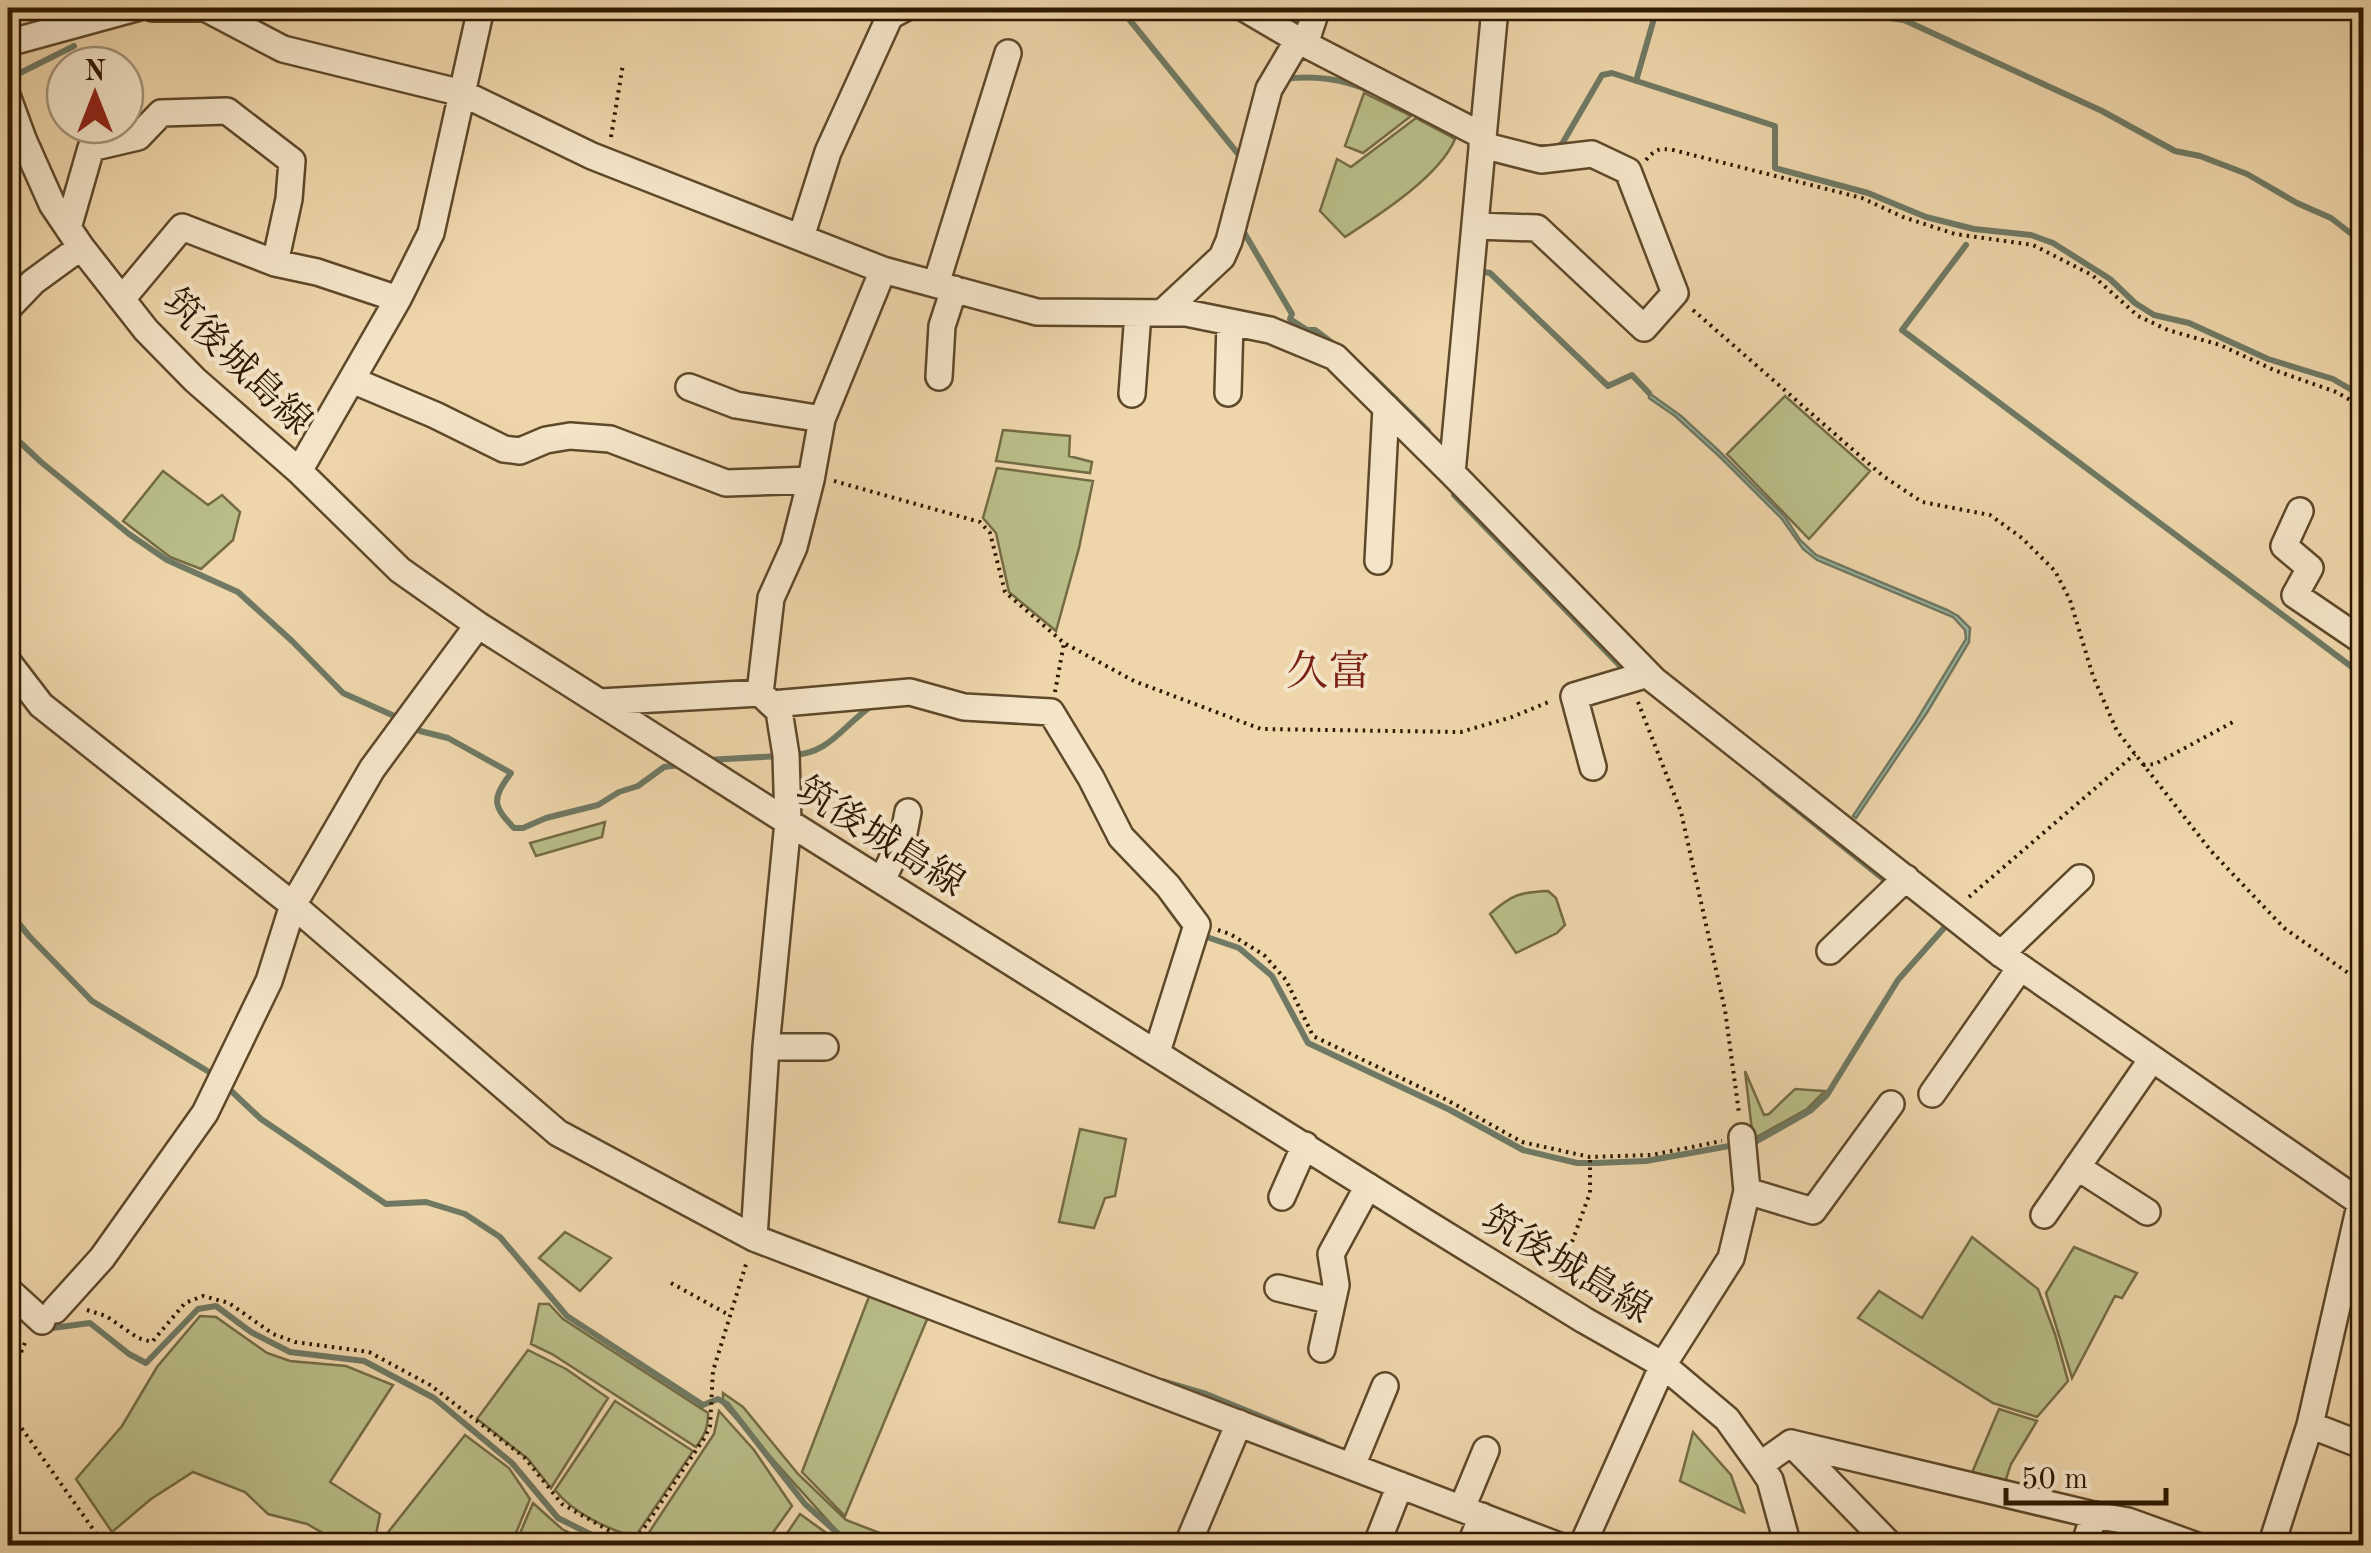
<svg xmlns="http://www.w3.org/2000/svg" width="2371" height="1553" font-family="'Old Standard TT','Noto Serif JP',serif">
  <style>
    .green { fill: #b9bd88; stroke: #746b44; stroke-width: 2.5 }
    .water { fill: #9ab9a5; stroke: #6f7963; stroke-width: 2.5 }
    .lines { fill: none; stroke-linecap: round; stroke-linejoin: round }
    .stream { stroke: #6f7963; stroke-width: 6 }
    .minor-casing { stroke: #5e482a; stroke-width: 30 }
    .path { stroke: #2e1900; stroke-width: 4; stroke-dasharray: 2.5 5; stroke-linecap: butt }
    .minor { stroke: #f4e4c8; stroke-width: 25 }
    .labels { text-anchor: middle; stroke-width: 8; stroke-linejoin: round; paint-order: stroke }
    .street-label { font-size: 38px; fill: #2e1900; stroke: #f4e4c8 }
    .quarter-label { font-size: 42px; fill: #7a1f14; stroke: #f4e4c8 }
  </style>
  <rect width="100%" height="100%" fill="#eed5aa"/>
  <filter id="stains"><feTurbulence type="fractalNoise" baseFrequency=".002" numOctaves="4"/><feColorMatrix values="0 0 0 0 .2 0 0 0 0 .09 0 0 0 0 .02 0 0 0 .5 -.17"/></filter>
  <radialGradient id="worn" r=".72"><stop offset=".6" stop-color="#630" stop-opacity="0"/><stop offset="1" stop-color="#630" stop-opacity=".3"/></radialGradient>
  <path class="green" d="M1364,93L1411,116L1363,153L1345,146Z
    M1416,118L1455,139C1440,176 1379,215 1345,237L1320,211L1337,159L1351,167Z
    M1785,396L1870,471L1809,539L1727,454Z
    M1003,430L1070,436L1069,456L1092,462L1090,473L996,461Z
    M997,468L1093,481L1079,548L1056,631L1009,592L996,533L983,518Z
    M163,471L208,505L222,495L240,512L233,540L201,569L170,557L123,521Z
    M605,822L602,837L536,856L530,843Z
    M1548,891L1556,898L1565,925L1557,933L1516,953L1490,914C1511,895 1520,892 1548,891Z
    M1745,1071L1764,1115L1769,1114L1795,1089L1825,1091L1807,1109L1753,1139Z
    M1080,1129L1126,1139L1115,1196L1105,1198L1094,1228L1059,1222Z
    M565,1232L611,1258L580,1291L539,1258Z
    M1972,1237L2038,1289L2055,1334L2068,1381L2037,1417L1993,1403L1858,1318L1879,1291L1922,1318Z
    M2074,1247L2137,1273L2122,1298L2115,1296L2072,1378L2046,1293Z
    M870,1294L928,1317L845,1516L802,1472Z
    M539,1304H549L563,1319L708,1413C708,1427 705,1435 696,1447L552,1354L531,1344Z
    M200,1316L216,1317L267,1353L290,1361L346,1366L393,1385L330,1482L380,1514L374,1545H336L328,1536L307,1524L268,1514L245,1492L193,1472L151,1499L112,1532L76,1479L122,1426L157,1367Z
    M528,1350L566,1369L608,1398L551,1488L528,1459L477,1419Z
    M723,1393L743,1407L798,1474L846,1520L911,1545H857L847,1542L723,1404Z
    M615,1401L693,1451L635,1537C607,1529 573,1513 555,1490Z
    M1999,1409L2037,1421L2011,1464L2004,1485L1971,1475Z
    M719,1411L754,1450L792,1506L764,1545H657L646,1537L714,1434Z
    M1693,1432L1731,1475L1744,1512L1680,1481Z
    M465,1435L509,1468L530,1499L511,1545H378Z
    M533,1503L562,1529L595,1545H515Z
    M800,1514L843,1545H779Z"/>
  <path class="water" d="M1649,393L1681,416L1718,450L1785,517L1800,540L1816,555L1947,610L1958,616L1970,628L1969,642L1928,711L1856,818L1853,816L1915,723L1966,639L1965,630L1953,617L1817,560L1803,549L1782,519L1720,457L1675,416L1649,398Z"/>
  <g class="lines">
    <path class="stream" d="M1120,8L1243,160
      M1845,8L1861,14L1904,20L2102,111L2175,151L2200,156L2247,174L2297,203L2331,218L2358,239
      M1285,79C1313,75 1344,79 1370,91
      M1636,81L1657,8
      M8,89L18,74L74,46
      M1534,147H1556L1562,144L1602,75L1612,73L1775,126V168L1868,193L1926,217L1974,229L2031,235L2053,243L2110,279L2135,303L2154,315L2189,323L2268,359L2333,379L2350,389L2364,377
      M1242,229L1292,314L1290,319L1307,330H1315L1335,345
      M1966,245L1902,330L2364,676
      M1484,272L1490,273L1608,386L1632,375L1649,393
      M1371,375L1428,431
      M8,431L41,462L129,534L167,560L238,592L292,641L343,693L401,719
      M1454,495L1625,671
      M412,726L420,731L448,738L511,773C492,799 492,805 514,828H523L546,818L598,805L619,792L638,786L664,767L680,765
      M792,755C830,754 843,725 873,705
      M707,760L780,756
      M1764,783L1887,882
      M1167,905L1186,931
      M8,910L29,936L92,1001L214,1075
      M1198,934L1239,948L1272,976L1308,1043L1450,1110L1523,1150L1577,1163H1595L1646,1161L1735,1145
      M227,1087L261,1119L386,1204L426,1202L465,1214L500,1237L567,1316L703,1405L718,1399L727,1404L805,1504L843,1538L865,1546
      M1748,1143L1757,1141L1810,1111L1827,1095L1898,980L1944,928
      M46,1326L52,1328L90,1323L129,1354L146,1363L198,1309L216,1306L251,1332L290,1352L364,1361L434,1398L512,1463L558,1518L614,1546
      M1162,1381L1206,1394L1323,1442"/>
    <g class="minor-casing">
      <path id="minor" d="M152,8H205L283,49L462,93L592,156L883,270L1037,312L1186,313L1270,330L1335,357L1452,473L1654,680L2001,954L2364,1205
        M1244,8L1305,44L1483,136
        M8,43L136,8
        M1305,44L1317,8
        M8,98L23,139L52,204L81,247L146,330L195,380L299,471L400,570L478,625L788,822L1425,1222L1584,1320L1663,1365L1727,1419L1760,1465L1770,1480L1788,1546
        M1475,226L1537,228L1644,328L1675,293L1628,171L1592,154L1541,160L1482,145
        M68,228L91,148L138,137L161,113L227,111L292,161L289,199L275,263
        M801,237L828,152L890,16L905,8
        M936,284L1008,53
        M122,299L182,227L275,263L317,272L398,299
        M8,308L33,282L81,247
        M1162,313L1222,257L1229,241L1269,89L1298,40
        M939,377L942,326L954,289
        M352,380L435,415L504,449L520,451L546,440L570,436L610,439L726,483L811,480
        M689,387L736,405L822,419
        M1228,393L1230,322
        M1132,394L1138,313
        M299,471L398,299L431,233L481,8
        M1452,473L1495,8
        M2300,511L2284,546L2310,568L2295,595L2364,642
        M1378,561L1386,407
        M8,662L41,705L293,905L558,1133L754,1238L1559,1546
        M760,693L771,598L794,547L811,480L822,419L883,270
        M600,702L760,693L779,711L786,755L788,822L766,1047L754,1238
        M772,704L910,692L964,707L1051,712L1091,778L1121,837L1168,886L1197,925L1157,1052
        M1593,767L1574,696L1648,674
        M882,881L904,833L908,812
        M1830,951L1906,878
        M2001,954L2080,878
        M766,1047H825
        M1932,1094L2020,968
        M2077,1167L2147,1212
        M1747,1191L1813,1211L1891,1104
        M1282,1197L1305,1145
        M2044,1215L2152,1059
        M1278,1288L1332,1301
        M8,1290L42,1321
        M55,1310L102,1258L205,1113L269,981L293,905L372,769L478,625
        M1322,1349L1336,1285L1331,1254L1368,1186
        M2310,1425L2364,1446
        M1791,1443L1891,1546
        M1760,1465L1791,1443L2094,1515L2128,1521L2197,1546
        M1352,1466L1385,1386
        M1462,1508L1486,1450
        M1187,1546L1239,1423
        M1376,1546L1400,1485
        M1470,1546L1482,1516
        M1582,1546L1663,1365L1731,1258L1747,1191L1742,1137
        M2084,1546L2094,1515
        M2271,1546L2310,1425L2364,1188"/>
    </g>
    <path class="path" d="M611,137L623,64
      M1646,160C1655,149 1660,148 1673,150L1862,198L1903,217L1955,234L2033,245L2092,275L2138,316L2168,330L2220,345L2274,370L2336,392L2364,408
      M1693,310L1883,476L1922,502L1990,515L2022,538L2055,571L2070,600L2093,676L2117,731L2211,851L2284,928L2351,975L2364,979
      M834,481L980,522L990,533L1005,592L1064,643L1134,681L1261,729L1461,732L1512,717L1551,701
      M1055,692L1064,643
      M1638,702L1681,812L1725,1010L1739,1113
      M2143,765L2155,764L2235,721
      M1969,897L2135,754
      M1218,930L1230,934L1264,955L1286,980L1313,1036L1447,1100L1522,1142L1590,1157L1651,1155L1722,1141
      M1559,1277L1590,1193V1157
      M671,1283L729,1315
      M87,1310L106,1316L138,1338L152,1342L185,1303L203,1296L229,1303L273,1334L295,1342L369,1352L430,1385L524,1457L562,1504L617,1535L636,1540H643L651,1546
      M13,1416L105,1546
      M8,1447L13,1416L10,1380L26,1340
      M636,1540L705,1437L710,1426L713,1371L747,1261"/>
    <use href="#minor" class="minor"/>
  </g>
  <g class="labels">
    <g class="street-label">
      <text transform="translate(238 361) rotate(44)" y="13">筑後城島線</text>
      <text transform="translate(881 836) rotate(32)" y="13">筑後城島線</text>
      <text transform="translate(1567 1264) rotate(31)" y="13">筑後城島線</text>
    </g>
    <g class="quarter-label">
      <text x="1328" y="685">久富</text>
    </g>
  </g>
  <rect width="2371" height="1553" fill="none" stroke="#eed5aa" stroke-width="40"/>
  <rect x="10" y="10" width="2351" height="1533" fill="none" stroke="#2e1900" stroke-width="5"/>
  <rect x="20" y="20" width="2331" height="1513" fill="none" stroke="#2e1900" stroke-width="2.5"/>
  <g transform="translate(95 95)"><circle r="48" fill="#f4e4c8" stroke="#a59378" stroke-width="2.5"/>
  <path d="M0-8L18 38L0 25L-18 38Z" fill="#8f2418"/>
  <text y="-15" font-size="28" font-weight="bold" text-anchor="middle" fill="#2e1900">N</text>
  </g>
  <path d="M2006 1488v15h160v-15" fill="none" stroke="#2e1900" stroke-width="5"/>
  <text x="2021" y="1488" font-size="30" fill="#2e1900" stroke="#f4e4c8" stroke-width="8" paint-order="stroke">50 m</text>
  <rect width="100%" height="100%" filter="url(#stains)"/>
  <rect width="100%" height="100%" fill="url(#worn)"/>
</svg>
